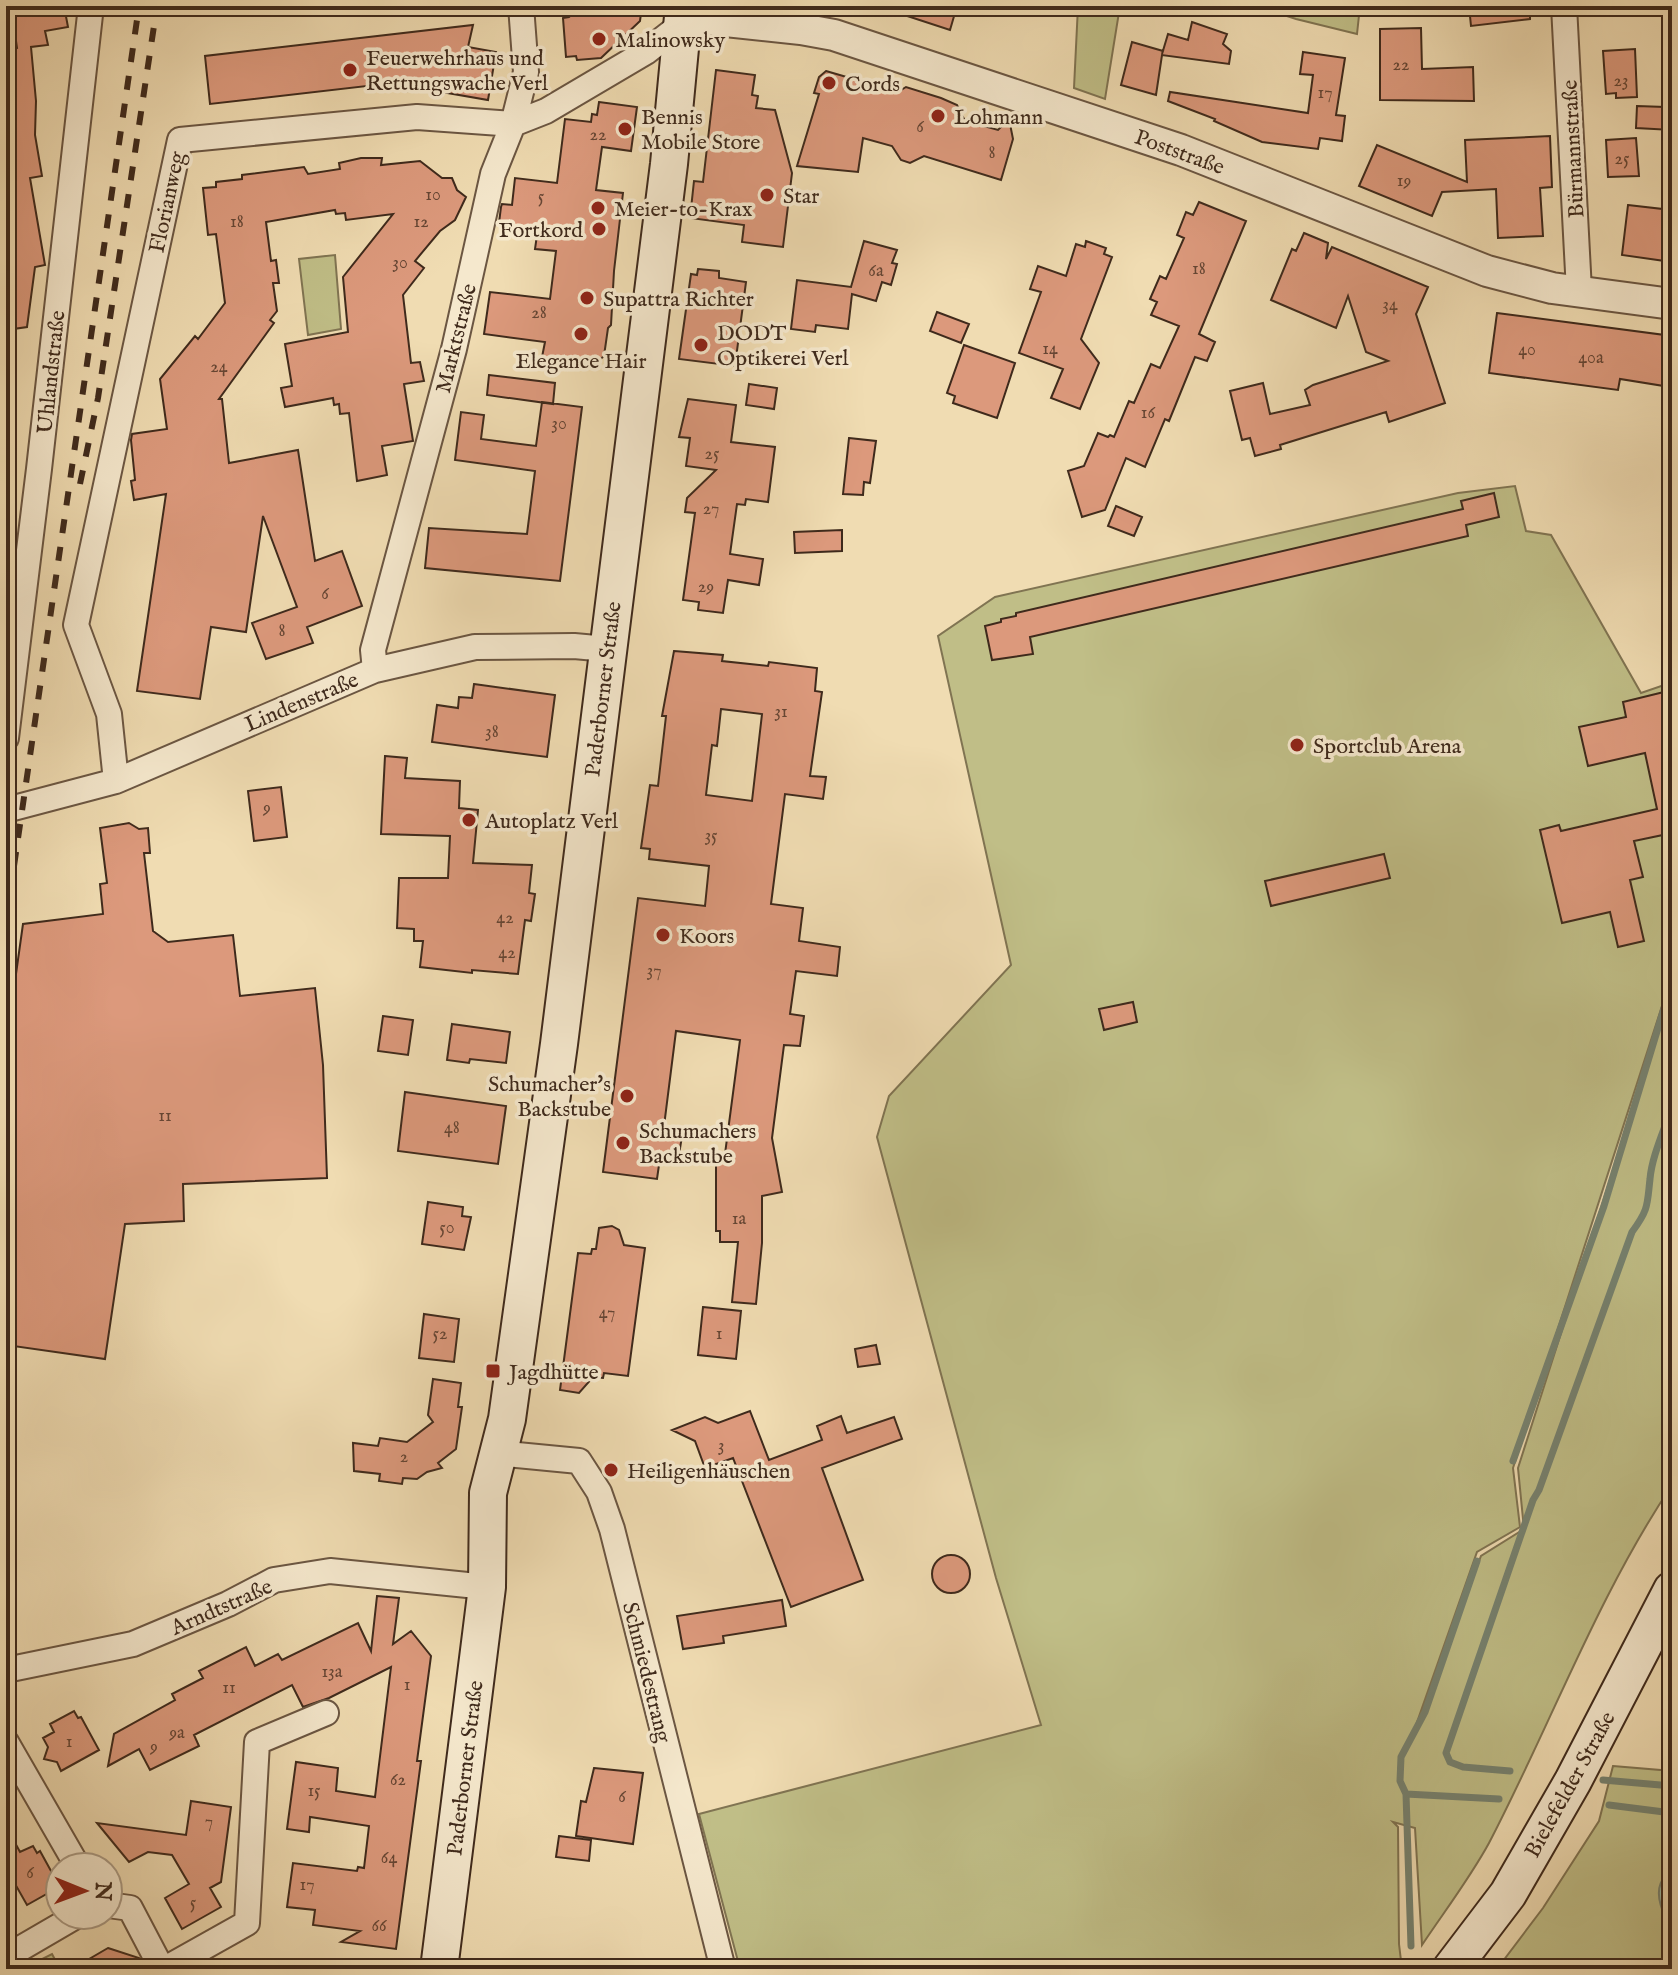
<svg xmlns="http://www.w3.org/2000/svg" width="1678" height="1975" font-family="'IM FELL English',serif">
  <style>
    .green { fill: #c0be87; stroke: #807452; stroke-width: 2 }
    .water { fill: #9bbca8; stroke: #768270; stroke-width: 2 }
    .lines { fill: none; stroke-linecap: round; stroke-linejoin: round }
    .stream { stroke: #768270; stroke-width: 7 }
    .building { fill: #dc997c; stroke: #3f2a1c; stroke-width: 2; fill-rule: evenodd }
    .minor-casing { stroke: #6b5642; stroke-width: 28 }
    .tertiary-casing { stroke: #6b5642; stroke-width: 34 }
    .secondary-casing { stroke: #3f2a1c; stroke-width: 40 }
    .minor { stroke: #f5e8cd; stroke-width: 24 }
    .tertiary { stroke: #f5e8cd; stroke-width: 30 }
    .secondary { stroke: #f5e8cd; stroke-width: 36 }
    .rail { stroke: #3f2a1c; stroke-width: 6; stroke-dasharray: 14 14; stroke-linecap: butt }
    .poi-dot { fill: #8f2418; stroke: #f5e8cd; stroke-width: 3 }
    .labels { text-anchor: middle; stroke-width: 7; stroke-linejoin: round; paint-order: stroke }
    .number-label { font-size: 18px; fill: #664634 }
    .poi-label { font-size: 22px; fill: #3f2a1c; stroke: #f5e8cd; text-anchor: start }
    .street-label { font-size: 22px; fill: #3f2a1c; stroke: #f5e8cd }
  </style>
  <rect width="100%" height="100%" fill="#f0dcb2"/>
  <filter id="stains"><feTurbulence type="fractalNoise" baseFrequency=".0025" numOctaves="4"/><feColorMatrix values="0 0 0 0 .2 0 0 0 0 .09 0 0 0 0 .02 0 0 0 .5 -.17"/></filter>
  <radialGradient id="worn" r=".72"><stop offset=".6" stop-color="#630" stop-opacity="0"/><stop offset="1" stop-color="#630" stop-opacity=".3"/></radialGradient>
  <path class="green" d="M1078,6H1120L1105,99L1074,88Z
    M1257,6H1360L1357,34L1296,19Z
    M335,255L341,329L308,335L299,259Z
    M1515,486L1526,531L1551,535L1641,693L1667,684L1672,699V975L1513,1468L1520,1527L1477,1552L1410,1742L1481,1556L1524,1529L1518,1468L1672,985V1485C1597,1597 1551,1724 1489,1843C1470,1878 1444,1912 1422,1945L1415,1828L1393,1822L1398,1827L1399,1944L1402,1969H740L699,1814L1041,1725L996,1578L877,1137L889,1096L1011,965L938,636L995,597L1458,493Z
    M1613,1766L1672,1771V1969H1497L1543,1908L1599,1821Z
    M52,1954L60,1969H24V1968Z"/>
  <path class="water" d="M1672,1869V1914L1663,1912C1656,1894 1657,1881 1672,1869Z"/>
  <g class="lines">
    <path class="stream" d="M1513,1461L1604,1206L1672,982
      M1510,1771L1463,1767L1450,1762L1446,1753L1533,1500L1539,1490L1632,1232C1649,1209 1647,1205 1650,1179C1652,1155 1665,1129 1672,1106
      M1603,1780L1672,1786
      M1406,1794L1499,1799
      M1609,1805L1672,1813
      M1411,1946L1406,1794L1400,1781L1401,1757L1425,1712L1477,1561"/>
  </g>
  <path class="building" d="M11,6H64L68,27L45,31L48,45L31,47L36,101L35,135L42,176L30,178L45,265L35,267L27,327L6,330V50L17,48Z
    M581,6H642L640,21L601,58L577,60L576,56L566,57L563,18L569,17Z
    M890,6H957L950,30L889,10Z
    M1469,6H1530V19L1471,26Z
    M1192,22L1227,34L1223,44L1231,51L1229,64L1162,55L1156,95L1121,85L1132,42L1163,51L1162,54L1168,34L1188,40Z
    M473,25L468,47L496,52L488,100L407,86V91L391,89L376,91L375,85L210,104L205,56Z
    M1421,28L1422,69L1473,67L1474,101L1380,100V29Z
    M1635,49L1637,97L1616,98V93L1606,94L1603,51Z
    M1303,52L1345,58L1336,115L1345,116L1342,141L1320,138L1318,149L1262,142L1214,121L1215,119L1168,101L1170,92L1308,113L1313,75L1300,74Z
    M716,70L755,75L752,95L758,96L756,108L775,110L792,173L783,247L742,242L744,225L690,218L694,181L703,182Z
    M826,71L898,92L906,87L941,98L957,105L965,121L998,130L1009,119L1013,139L1001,180L924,156L910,163L901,160L892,146L863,138L858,172L797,166L819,94L814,93L819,77Z
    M599,102L637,107L631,151L602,147L596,190L623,193L614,271L611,325L608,328L604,356L597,362L542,357L545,342L484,334L490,292L550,299L556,251L535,249L538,228L499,223L501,207L502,204L512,205L515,178L557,183L565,119L591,122L592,114L597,115Z
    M1637,106L1665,107V111H1672V130L1636,128Z
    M1550,136L1552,187L1540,188L1543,236L1498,238L1496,189L1442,192L1432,216L1359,186L1377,145L1467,182L1465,140Z
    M1636,138L1639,176L1608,177L1606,140Z
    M361,158H382L381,165L420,161L442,178H452L457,190L466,197L455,220L440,231L415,261L424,268L403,295L411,363L420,362L424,381L404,384L413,441L382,446L387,475L357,481L349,413L340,414L339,404L334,405L333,398L285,407L281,388L292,386L285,344L348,332L343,277L393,214L346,220L345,213L336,214L335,210L266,222L271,261L276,260L279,283H273L277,311L270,320L274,323L219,399H222L229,463L298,450L315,561L342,551L362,606L307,627L313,643L266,659L252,623L297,607L263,516L246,632L211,627L200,699L137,691L166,494L134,500L131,481L135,480L131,440L132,434L167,429L160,379L195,336L198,339L225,303L216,234L208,235L203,188L216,187V182L242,179V175L304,167L308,174L340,169L339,163Z
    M1199,202L1246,221L1199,334L1215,342L1207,361L1195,357L1169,421L1165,419L1145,467L1126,458L1105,510L1082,517L1068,471L1084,466L1098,433L1108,437L1110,435L1114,437L1129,401L1134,403L1151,364L1160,368L1179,326L1151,315L1157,302L1150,299L1160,276L1166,279L1184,238L1177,235L1186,212L1193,215Z
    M1628,205L1671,210L1667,241L1672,242V262L1622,255Z
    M1304,233L1328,243L1326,259L1332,247L1428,287L1416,314L1445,403L1389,422L1386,412L1280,445L1281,449L1255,456L1250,438L1242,440L1230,391L1263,383L1270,414L1310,405L1305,390L1313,385L1388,361L1366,352L1348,296L1336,328L1271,300L1292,249L1296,251Z
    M864,241L897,250L892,263L897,264L891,285L882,282L876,301L852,294L848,329L816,325L815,332L791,329L797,280L851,287Z
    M1086,241L1106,248L1104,254L1112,257L1081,339L1099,363L1080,409L1051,398L1063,369L1019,353L1041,292L1030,289L1038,266L1066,276L1076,244L1085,247Z
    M698,269L719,271V278L746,282L735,366L679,359L691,274L697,275Z
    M937,312L969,324L961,343L930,331Z
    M1497,313L1672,336V381L1665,380L1664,386L1620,379L1618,390L1489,373Z
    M964,345L1015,363L997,418L953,403L955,396L947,393Z
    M489,375L555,383L553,404L487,395Z
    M749,384L777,388L774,409L746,405Z
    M688,399L736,405L731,442L775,447L768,502L746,499L745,505L737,504L730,554L763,559L759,585L728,580L723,613L698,610L699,602L683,600L695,513L685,512L687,498L716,470L686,466L690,438L679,437Z
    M542,402L582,407L560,581L425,568L429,528L527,534L535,471L455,460L461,412L484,415L481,439L536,446Z
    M849,438L876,441L870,483L864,482L863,495L843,494Z
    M1494,493L1499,517L1466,525L1468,536L1030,637L1033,654L992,660L985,626L1001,622V619L1016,616V613L1463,509L1461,501Z
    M1116,506L1142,517L1134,536L1108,526Z
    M842,530V551L795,553L794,532Z
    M674,651L723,655L722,661L768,666L769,662L817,668L815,691L822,692L810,776L826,777L823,799L785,794L771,904L803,908L799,941L840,947L837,976L796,971L790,1014L804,1016L800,1046L784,1045L772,1138L782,1192L762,1196V1243L756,1304L732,1302L738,1242H720V1231H716V1153L725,1154L740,1040L676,1031L663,1134L682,1136L678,1161L660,1158L657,1179L603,1172L638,898L705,906L709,866L649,859L650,849L641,848L650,785L658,786L666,716H662ZM721,709L762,714L752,801L706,795L712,745L717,746Z
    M474,684L555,695L547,757L432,742L437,705L458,708L459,697L472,698Z
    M1668,691L1672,711V714L1667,715L1672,735V837L1664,838L1663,835L1634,841L1643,877L1630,880L1644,941L1618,947L1610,912L1562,923L1540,830L1559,825L1561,831L1657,809L1645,753L1588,766L1579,727L1626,717L1623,702Z
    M385,756L407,758L405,778L460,781L459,808L478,810L473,863L532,865L529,893L535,894L531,921L525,920L518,974L472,970V973L420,967L423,941H414V929L397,928L399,878H448L450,836L381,834Z
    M281,787L287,837L254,841L248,791Z
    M129,823L139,829L148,828L150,853H144L153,931L168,942L233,935L240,996L315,988L323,1065L327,1178L183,1184L184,1221L125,1224L105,1359L6,1345V1045L23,924L103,914L100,884L107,883L100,828Z
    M1384,854L1390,878L1271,906L1265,881Z
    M1133,1002L1137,1022L1104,1030L1099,1009Z
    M383,1016L413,1020L408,1055L378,1051Z
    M452,1024L510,1032L506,1063L470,1059L469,1063L447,1060Z
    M405,1092L506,1106L498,1164L398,1151Z
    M428,1202L463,1207L462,1216L471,1217L464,1250L422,1244Z
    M612,1226L619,1230L624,1245L645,1248L628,1376L604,1373L603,1378L593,1377L579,1393L560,1390L578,1253L591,1254L592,1249H596L599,1228Z
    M703,1307L741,1311L736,1359L698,1355Z
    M424,1314L459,1319L454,1362L419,1358Z
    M876,1345L880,1364L858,1367L855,1349Z
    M433,1379L461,1383L458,1407H462L456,1449L438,1463L442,1468L427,1472L417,1479L403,1478L402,1484L379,1481L380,1474L354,1471L353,1443L378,1446L380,1438L407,1442L433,1422L428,1415Z
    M750,1411L769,1460L822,1440L817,1426L841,1416L847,1433L894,1417L902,1439L822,1468L863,1580L791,1607L733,1458L705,1468L695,1441L672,1430L705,1417L718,1423Z
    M932 1574a19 19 0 1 1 38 0a19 19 0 1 1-38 0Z
    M377,1596L399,1598L393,1644L411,1631L431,1656L417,1761H421L396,1949L341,1942L360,1931L313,1925L315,1910L287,1907L293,1863L357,1871L358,1867L364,1868L369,1826L310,1817L309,1832L287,1829L296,1762L338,1768L336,1791L375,1797L391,1667L329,1698L303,1707L292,1685L194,1735L199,1746L150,1770L139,1749L108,1766L114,1734L175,1700L172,1694L203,1678L199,1671L246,1647L255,1666L278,1654L282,1660L358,1623L371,1651Z
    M782,1600L786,1626L723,1636L724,1643L683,1649L677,1616Z
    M74,1711L78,1718L81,1717L99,1750L61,1771L57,1762L44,1759L48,1747L43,1738L54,1732L50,1724Z
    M594,1768L643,1773L633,1844L576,1836L581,1801L586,1802Z
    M191,1801L231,1807L221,1882L210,1888L221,1907L182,1929L165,1898L189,1884L172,1855L148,1852L129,1862L97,1823L186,1835Z
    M6,1826L20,1852L33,1846L37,1853L40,1851L56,1880L50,1892L27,1905L6,1868Z
    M559,1836L591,1840L589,1861L556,1857Z
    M108,1948L139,1958L145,1969H72Z"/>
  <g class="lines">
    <g class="minor-casing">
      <path id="minor" d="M1564,6L1579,291
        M375,670L373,650L454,349L493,174L513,124L526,72L521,6
        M6,738L39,469L91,6
        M116,781L109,714L76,625L180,140L417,117L513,124L546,111L646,52L682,24
        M6,810L116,781L375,670L475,647L574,646L607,649
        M497,1453L579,1461L599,1492L612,1529L723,1969
        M6,1670L133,1644L228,1604L274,1580L330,1571L487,1587
        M6,1742L78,1867
        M108,1905L130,1908L162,1969
        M6,1957L78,1915
        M165,1969L247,1923L257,1742L326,1713"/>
    </g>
    <g class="tertiary-casing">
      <path id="tertiary" d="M682,24L707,19L801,29L834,35L1181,150L1487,271L1552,288L1672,304"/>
    </g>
    <g class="secondary-casing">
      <path id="secondary" d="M439,1969L487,1587L488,1493L507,1419L559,1044L669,164L684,6
        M1451,1969L1508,1894L1573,1781L1672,1590"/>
    </g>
    <use href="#minor" class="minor"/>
    <use href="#tertiary" class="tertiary"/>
    <use href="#secondary" class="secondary"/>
    <path class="rail" d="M80,484L98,398L157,6
      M6,921L139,6"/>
  </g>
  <g class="poi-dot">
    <circle cx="599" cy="39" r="8"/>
    <circle cx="350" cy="70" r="8"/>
    <circle cx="829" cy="83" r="8"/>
    <circle cx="938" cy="116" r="8"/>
    <circle cx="625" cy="129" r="8"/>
    <circle cx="767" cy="195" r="8"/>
    <circle cx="598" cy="208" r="8"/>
    <circle cx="599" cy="229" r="8"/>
    <circle cx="587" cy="298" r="8"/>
    <circle cx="581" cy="334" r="8"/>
    <circle cx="701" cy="345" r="8"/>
    <circle cx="1297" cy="745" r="8"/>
    <circle cx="469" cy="820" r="8"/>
    <circle cx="663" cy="935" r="8"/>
    <circle cx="627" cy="1096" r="8"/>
    <circle cx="623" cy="1143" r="8"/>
    <rect x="485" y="1363" width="16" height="16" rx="4"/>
    <circle cx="611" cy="1470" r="8"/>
  </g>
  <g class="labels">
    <g class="number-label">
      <text x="1401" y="70">22</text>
      <text x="1621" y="86">23</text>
      <text x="1325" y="98">17</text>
      <text x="920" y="132">6</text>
      <text x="598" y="140">22</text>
      <text x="992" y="158">8</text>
      <text x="1622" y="164">25</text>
      <text x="1404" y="186">19</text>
      <text x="433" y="200">10</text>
      <text x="541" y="202">5</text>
      <text x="237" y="227">18</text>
      <text x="421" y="227">12</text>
      <text x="400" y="268">30</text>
      <text x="1199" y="274">18</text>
      <text x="876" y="276">6a</text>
      <text x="1390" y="310">34</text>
      <text x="539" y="318">28</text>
      <text x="1050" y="354">14</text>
      <text x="1527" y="355">40</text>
      <text x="1591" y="363">40a</text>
      <text x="219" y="372">24</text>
      <text x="1148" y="418">16</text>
      <text x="559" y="429">30</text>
      <text x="712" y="459">25</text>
      <text x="711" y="514">27</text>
      <text x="706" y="592">29</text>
      <text x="325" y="599">6</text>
      <text x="282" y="636">8</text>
      <text x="781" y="717">31</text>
      <text x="492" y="737">38</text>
      <text x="267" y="813">9</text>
      <text x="711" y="841">35</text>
      <text x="505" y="923">42</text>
      <text x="507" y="958">42</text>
      <text x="654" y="976">37</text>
      <text x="165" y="1121">11</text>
      <text x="452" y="1133">48</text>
      <text x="739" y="1224">1a</text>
      <text x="447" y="1233">50</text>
      <text x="607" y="1318">47</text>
      <text x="440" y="1339">52</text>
      <text x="719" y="1339">1</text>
      <text x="721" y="1451">3</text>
      <text x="404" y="1462">2</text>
      <text x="332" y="1677">13a</text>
      <text x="407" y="1690">1</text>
      <text x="229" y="1693">11</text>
      <text x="177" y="1738">9a</text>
      <text x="69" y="1747">1</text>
      <text x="154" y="1752">9</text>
      <text x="398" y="1785">62</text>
      <text x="314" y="1796">15</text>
      <text x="622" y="1802">6</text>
      <text x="209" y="1827">7</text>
      <text x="389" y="1863">64</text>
      <text x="30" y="1878">6</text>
      <text x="307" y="1890">17</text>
      <text x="193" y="1908">5</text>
      <text x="379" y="1931">66</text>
    </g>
    <g class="poi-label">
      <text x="615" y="47">Malinowsky</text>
      <text x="366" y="65">Feuerwehrhaus und<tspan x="366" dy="25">Rettungswache Verl</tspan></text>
      <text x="845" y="91">Cords</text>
      <text x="641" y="124">Bennis<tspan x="641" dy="25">Mobile Store</tspan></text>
      <text x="954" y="124">Lohmann</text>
      <text x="783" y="203">Star</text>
      <text x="614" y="216">Meier-to-Krax</text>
      <text x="583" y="237" text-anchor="end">Fortkord</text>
      <text x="603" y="306">Supattra Richter</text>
      <text x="717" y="340">DODT<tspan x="717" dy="25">Optikerei Verl</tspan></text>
      <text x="581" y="368" text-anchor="middle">Elegance Hair</text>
      <text x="1313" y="753">Sportclub Arena</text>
      <text x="485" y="828">Autoplatz Verl</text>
      <text x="679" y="943">Koors</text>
      <text x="611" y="1091" text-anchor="end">Schumacher's<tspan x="611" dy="25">Backstube</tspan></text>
      <text x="639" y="1138">Schumachers<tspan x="639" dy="25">Backstube</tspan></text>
      <text x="509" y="1379">Jagdhütte</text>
      <text x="627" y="1478">Heiligenhäuschen</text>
    </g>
    <g class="street-label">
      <text transform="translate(1572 149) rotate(-93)" y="8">Bürmannstraße</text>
      <text transform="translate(1180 151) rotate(20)" y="8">Poststraße</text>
      <text transform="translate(166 202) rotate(-78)" y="8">Florianweg</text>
      <text transform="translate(455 338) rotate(-76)" y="8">Marktstraße</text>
      <text transform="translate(50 372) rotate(-84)" y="8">Uhlandstraße</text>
      <text transform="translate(602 689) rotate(-83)" y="8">Paderborner Straße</text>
      <text transform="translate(301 701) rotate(-23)" y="8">Lindenstraße</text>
      <text transform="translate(221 1606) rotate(-24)" y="8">Arndtstraße</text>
      <text transform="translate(648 1672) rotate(76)" y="8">Schmiedestrang</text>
      <text transform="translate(464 1768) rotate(-83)" y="8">Paderborner Straße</text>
      <text transform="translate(1569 1784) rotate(-61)" y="8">Bielefelder Straße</text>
    </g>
  </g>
  <rect width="1678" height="1975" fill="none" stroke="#f0dcb2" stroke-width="32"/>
  <rect x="8" y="8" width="1662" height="1959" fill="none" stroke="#3f2a1c" stroke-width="4"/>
  <rect x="16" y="16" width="1646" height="1943" fill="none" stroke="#3f2a1c" stroke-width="2"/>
  <g transform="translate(84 1891) rotate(91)"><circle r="38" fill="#f5e8cd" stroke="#ac9c86" stroke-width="2"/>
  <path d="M0-6L14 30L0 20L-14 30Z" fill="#8f2418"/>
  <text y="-12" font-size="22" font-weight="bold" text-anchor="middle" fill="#3f2a1c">N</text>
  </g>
  <rect width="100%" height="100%" filter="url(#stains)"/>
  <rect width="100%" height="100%" fill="url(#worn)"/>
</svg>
